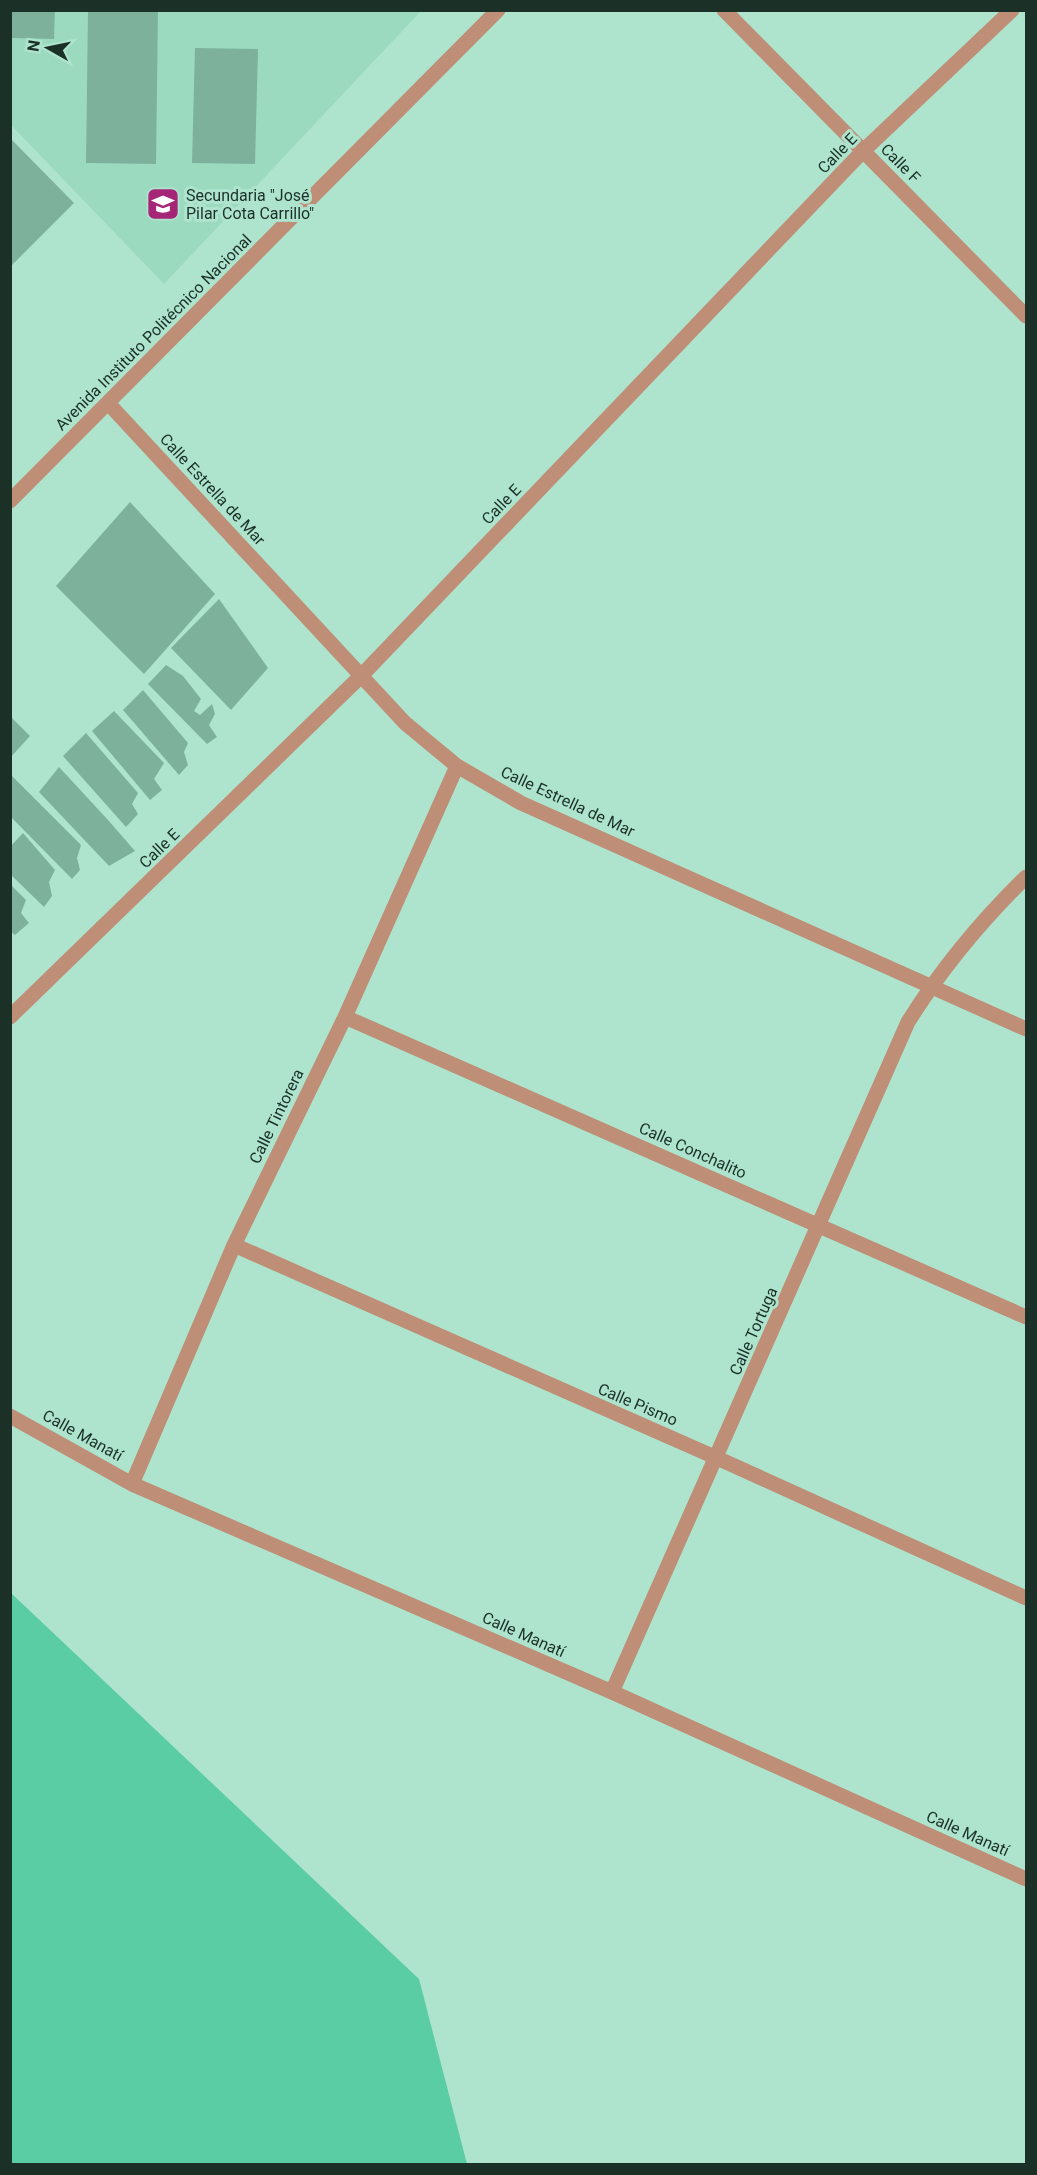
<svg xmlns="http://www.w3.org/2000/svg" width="1037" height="2175" font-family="Roboto,sans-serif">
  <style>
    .built { fill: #9bdabf }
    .green { fill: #5bcda4 }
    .building { fill: #7db19b }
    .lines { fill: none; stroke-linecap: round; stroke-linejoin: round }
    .street { stroke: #be8e77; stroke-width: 15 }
    .labels { text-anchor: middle; stroke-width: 6; stroke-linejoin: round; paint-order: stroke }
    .street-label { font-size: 16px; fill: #1b3027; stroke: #aee4cd }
    .poi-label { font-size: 16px; fill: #1b3027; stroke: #aee4cd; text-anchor: start }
  </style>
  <rect width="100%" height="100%" fill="#aee4cd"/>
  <path class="built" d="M11,11H421L164,284L11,125Z"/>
  <path class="green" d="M11,1593L419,1979L467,2164H11Z"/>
  <path class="building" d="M10,10H55L54,39L10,38Z
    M88,10H158L156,164L86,163Z
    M195,48L258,49L255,164L192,163Z
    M10,138L74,203L10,267Z
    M130,502L215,594L144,674L56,586Z
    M219,599L268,668L231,710L171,648Z
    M166,665L183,676L201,699L194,711L200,715L212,704L215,714L209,725L217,737L207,744L148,684Z
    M143,690L188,743L184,752L188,765L179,775L123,710Z
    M114,711L164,763L154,779L162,790L150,800L92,731Z
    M10,716L30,736L10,758Z
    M86,733L138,793L132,804L138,814L126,827L63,756Z
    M59,767L108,820L135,851L109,866L39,792Z
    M10,774L81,845L77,858L80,870L72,879L10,816Z
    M23,833L55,870L49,882L52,896L44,907L10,874V847Z
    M10,884L26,900L21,913L29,923L15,935L10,931Z"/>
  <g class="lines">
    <path class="street" d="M724,10L1026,316
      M108,403L405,723L457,766L521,803L1026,1029
      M10,501L498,10
      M10,1017L362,675L863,151L1012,10
      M345,1017L1026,1317
      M234,1245L717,1458L1026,1598
      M10,1416L132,1484L612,1692L1026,1879
      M132,1484L234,1245L345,1017L457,766
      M612,1692L908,1022C942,968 980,922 1026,877"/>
  </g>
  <defs>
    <g id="school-square" transform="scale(1.725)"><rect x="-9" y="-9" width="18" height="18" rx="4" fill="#a52677" stroke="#aee4cd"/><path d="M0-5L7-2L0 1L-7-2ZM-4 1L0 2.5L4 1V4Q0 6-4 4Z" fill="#fff"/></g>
  </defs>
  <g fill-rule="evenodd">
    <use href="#school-square" x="163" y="204"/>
  </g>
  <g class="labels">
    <g class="street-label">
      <text transform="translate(837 153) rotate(-46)" y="6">Calle E</text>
      <text transform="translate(901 163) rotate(45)" y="6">Calle F</text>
      <text transform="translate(153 332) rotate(-45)" y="6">Avenida Instituto Politécnico Nacional</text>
      <text transform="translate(213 489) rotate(47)" y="6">Calle Estrella de Mar</text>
      <text transform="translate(501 504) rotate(-46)" y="6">Calle E</text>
      <text transform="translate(568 801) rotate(25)" y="6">Calle Estrella de Mar</text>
      <text transform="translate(159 848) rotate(-44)" y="6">Calle E</text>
      <text transform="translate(276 1116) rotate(-64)" y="6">Calle Tintorera</text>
      <text transform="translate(693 1150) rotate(24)" y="6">Calle Conchalito</text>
      <text transform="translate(753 1331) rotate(-66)" y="6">Calle Tortuga</text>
      <text transform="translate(638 1404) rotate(23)" y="6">Calle Pismo</text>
      <text transform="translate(83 1435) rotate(29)" y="6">Calle Manatí</text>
      <text transform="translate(524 1634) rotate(24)" y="6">Calle Manatí</text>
      <text transform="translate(968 1833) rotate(24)" y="6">Calle Manatí</text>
    </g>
    <g class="poi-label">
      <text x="186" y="201">Secundaria "José<tspan x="186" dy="18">Pilar Cota Carrillo"</tspan></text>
    </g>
  </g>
  <rect width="1037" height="2175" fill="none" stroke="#1b3027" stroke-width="24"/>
  <g transform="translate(48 48) rotate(279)" stroke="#aee4cd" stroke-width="4.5" paint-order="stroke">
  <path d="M0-4.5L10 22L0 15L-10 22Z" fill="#1b3027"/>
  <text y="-9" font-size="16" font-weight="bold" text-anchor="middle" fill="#1b3027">N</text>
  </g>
</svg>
